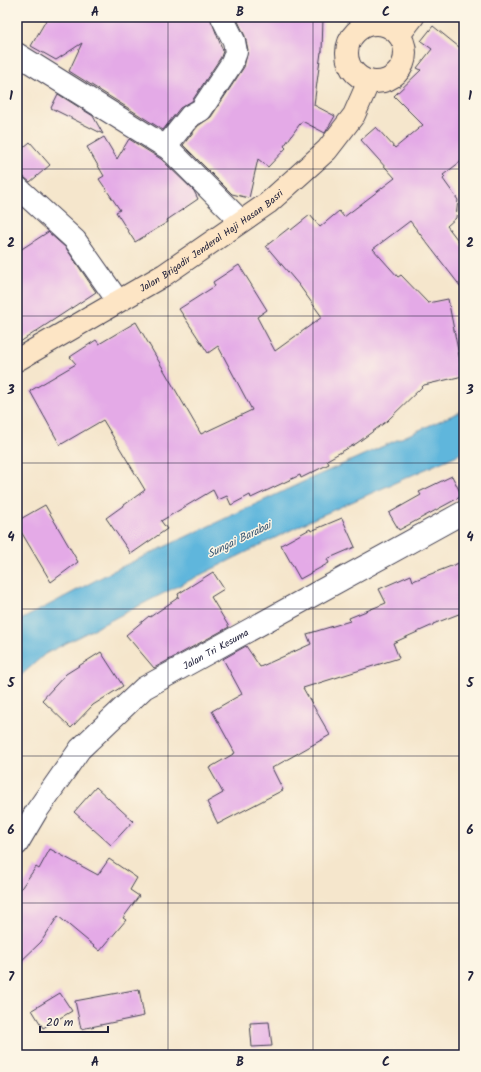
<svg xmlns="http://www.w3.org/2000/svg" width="481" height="1072" font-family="Kalam,sans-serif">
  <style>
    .water { fill: #5fb6dc; stroke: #406c8c }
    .building { fill: #e4aae7 }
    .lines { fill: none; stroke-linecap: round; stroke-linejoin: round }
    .street-casing { stroke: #423f51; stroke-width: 24 }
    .secondary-casing { stroke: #423f51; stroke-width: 24 }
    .street { stroke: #fff; stroke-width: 22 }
    .secondary { stroke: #fde5c5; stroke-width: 22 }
    .grid { fill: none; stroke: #22223b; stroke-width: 1; stroke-opacity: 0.55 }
    .labels { text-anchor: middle; stroke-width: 3; stroke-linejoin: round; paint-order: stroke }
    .street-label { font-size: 10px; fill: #22223b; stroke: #fcf5e5 }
    .water-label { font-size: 11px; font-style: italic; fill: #375673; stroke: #fcf5e5 }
    .neatline { fill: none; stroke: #22223b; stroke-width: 1.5 }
    .grid-label { font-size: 13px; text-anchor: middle; font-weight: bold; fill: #22223b }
  </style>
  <rect width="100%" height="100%" fill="#fcf5e5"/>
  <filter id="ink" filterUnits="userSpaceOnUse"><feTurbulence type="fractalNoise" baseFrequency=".025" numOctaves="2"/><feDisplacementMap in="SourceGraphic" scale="8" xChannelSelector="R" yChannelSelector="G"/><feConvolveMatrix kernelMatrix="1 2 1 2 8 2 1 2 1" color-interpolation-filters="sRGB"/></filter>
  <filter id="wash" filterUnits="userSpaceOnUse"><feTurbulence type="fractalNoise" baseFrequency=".012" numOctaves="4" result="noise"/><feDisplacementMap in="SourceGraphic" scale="16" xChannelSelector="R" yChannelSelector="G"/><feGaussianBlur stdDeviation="0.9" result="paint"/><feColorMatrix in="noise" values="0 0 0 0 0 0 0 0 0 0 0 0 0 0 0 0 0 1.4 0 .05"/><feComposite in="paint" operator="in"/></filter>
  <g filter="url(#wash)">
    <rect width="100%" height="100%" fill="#f5e6cc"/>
    <path class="water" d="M464,410V452L311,520L156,597L45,654L17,679V622L115,570L303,482Z"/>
    <g id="blocks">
      <path class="building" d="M48,17H210L223,51L221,57L192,101L180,108L163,130L69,71L82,43L56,60L31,46Z
        M236,17H323L322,52H321L314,105L335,116L325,133L302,121L284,146L286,148L268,167L258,159L249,198L232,194L183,145L198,126L211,117L244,67L248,50L245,36Z
        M433,26L464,51V159L443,175L445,177L443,179L458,200L456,218L447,226L464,248V291L410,221L373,249L398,277L401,275L428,303L448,299L463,376L424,385L387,421L357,443L327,460L329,464L301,478L300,475L251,498L250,495L231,505L227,496L218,500L213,490L161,521L167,529L131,554L106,518L145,490L103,420L60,445L30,391L76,364L70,357L96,340L99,344L136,322L201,434L252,410L218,346L208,353L179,309L215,286L213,282L239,265L267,310L257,317L275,351L322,317L299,285L266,246L289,228L291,230L310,215L320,227L339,211L344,217L395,178L361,140L376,127L395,148L423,125L394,96L421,70L417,68L432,49L421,41Z
        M58,94L93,116L103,134L51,108Z
        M104,137L117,159L129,139L161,159L194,191L198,199L167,220L168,222L135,242L116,212L120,210L99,179L104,176L87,147Z
        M30,142L50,165L30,182L25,178L17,175V153Z
        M48,232L66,248L96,292L17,344V252Z
        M452,476L462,496L399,530L389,513L421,495L419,492Z
        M45,505L78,562L51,582L17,525V521Z
        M342,518L355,547L327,559L329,563L300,579L281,545L310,529L311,531Z
        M464,561V612L433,624V625L393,643L399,658L303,688L330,735L272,768L283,790L218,824L207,802L223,793L209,768L235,753L212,711L242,694L223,659L246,646L260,667L311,644L307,634L350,621L349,618L386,603L379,589L411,575L413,581Z
        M213,572L224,589L211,597L229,627L154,668L126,635L149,616L150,617L179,597L178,594Z
        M101,652L123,686L93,705L71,728L42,700L66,674Z
        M96,787L133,821L111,845L74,812Z
        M50,849L98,875L109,859L137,878L130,890L139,896L123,918L126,920L100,951L58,916L41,942L17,965V894L36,867L39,869Z
        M139,989L144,1016L81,1029L75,1001Z
        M60,993L72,1011L43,1028L32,1010Z
        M269,1022L272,1046L252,1047L250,1023Z"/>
    </g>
  </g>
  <g filter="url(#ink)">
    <use href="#blocks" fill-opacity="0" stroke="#423f51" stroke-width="1"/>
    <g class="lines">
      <g class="street-casing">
        <g id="street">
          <path d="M17,54L169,149L241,221"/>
          <path d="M166,146L190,116L201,110L232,63L236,52L234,41L222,17"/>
          <path d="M17,187L75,240L118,301"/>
          <path id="s1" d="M17,844L36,812L80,749L144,688L464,512"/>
        </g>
      </g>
      <g class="secondary-casing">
        <g id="secondary">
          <circle cx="376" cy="53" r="29"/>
          <path d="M399,35L413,17"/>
          <path id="s2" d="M17,360L164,275L268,203L327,150L354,115L369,81"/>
        </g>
      </g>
      <use href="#street" class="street"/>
      <use href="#secondary" class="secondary"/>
    </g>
  </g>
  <path class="grid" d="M168,17V1055M313,17V1055M17,169H464M17,316H464M17,463H464M17,609H464M17,756H464M17,903H464"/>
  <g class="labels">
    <g class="street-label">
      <text dy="4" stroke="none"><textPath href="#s2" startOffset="228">Jalan Brigadir Jenderal Haji Hasan Basri</textPath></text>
      <text dy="4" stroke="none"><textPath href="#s1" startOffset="284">Jalan Tri Kesuma</textPath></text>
    </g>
    <g class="water-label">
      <text transform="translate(239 539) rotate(-26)" y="4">Sungai Barabai</text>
    </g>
  </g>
  <rect width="481" height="1072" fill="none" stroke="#fcf5e5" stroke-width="44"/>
  <path d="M40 1026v6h68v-6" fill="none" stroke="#22223b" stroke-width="2"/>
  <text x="46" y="1026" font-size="12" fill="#22223b" stroke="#fcf5e5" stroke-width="3" paint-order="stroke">20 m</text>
  <rect x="22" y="22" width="437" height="1028" class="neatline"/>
  <g class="grid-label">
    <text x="95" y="16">A</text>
    <text x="240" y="16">B</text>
    <text x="386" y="16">C</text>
    <text x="11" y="100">1</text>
    <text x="470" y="100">1</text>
    <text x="11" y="247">2</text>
    <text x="470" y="247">2</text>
    <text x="11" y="394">3</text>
    <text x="470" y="394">3</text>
    <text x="11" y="541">4</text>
    <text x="470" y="541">4</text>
    <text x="11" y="687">5</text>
    <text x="470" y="687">5</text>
    <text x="11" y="834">6</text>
    <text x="470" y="834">6</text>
    <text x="11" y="981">7</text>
    <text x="470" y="981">7</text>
    <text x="95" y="1066">A</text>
    <text x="240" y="1066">B</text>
    <text x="386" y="1066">C</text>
  </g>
</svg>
